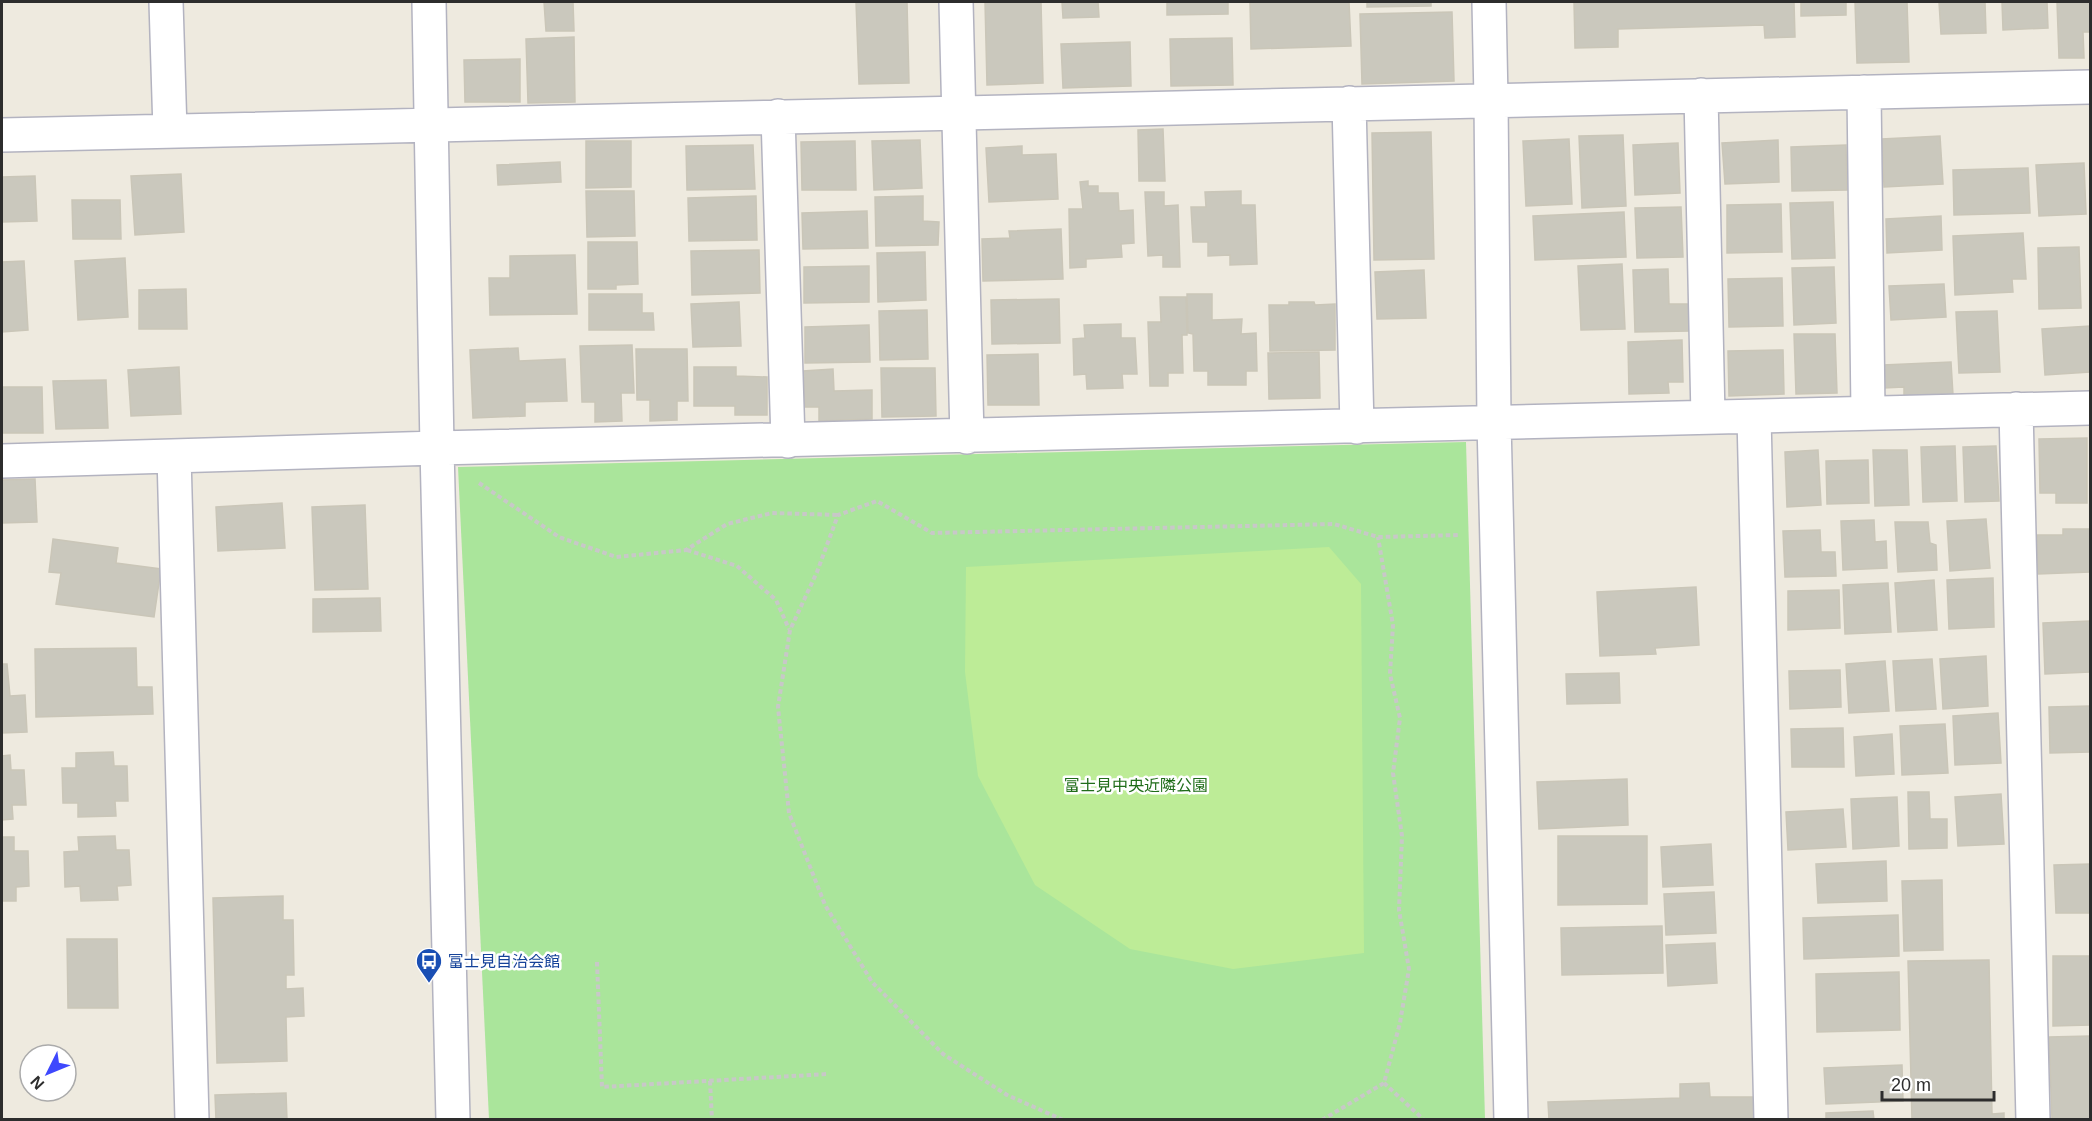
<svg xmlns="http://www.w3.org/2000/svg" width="2092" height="1121" font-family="Helvetica,'Noto Sans JP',sans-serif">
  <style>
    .green { fill: #aae59b }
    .pitch { fill: #bdec97 }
    .building { fill: #cac8bd; stroke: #cac6b8; stroke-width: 1.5 }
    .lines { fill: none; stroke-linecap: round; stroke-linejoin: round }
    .street-casing { stroke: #b3b3c0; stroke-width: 36 }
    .path { stroke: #c8c8c8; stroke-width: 4; stroke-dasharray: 4.5 3; stroke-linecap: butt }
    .street { stroke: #fff; stroke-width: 33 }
    .labels { text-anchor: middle; stroke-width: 5; stroke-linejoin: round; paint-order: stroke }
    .park-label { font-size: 16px; fill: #206d1a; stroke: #fff }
    .transit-label { font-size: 16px; fill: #164399; stroke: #fff; text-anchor: start }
  </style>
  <rect width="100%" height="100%" fill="#eeeadf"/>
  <path class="green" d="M1466,442L1485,1119H489L458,467Z"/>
  <path class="pitch" d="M1329,547L1361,584L1364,953L1233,969L1130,949L1035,885L978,776L965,672L966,567Z"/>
  <path class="building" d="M544,2H573L574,31H546Z
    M856,2H907L909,83L859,84Z
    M985,2H1041L1043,83L987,85Z
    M1062,2H1098L1099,17L1063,18Z
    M1167,2H1228V14L1167,15Z
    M1250,2H1349L1351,46L1251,49Z
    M1367,2H1431V6L1367,7Z
    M1574,2H1794L1795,37L1765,38L1764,25L1618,29V47L1575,48Z
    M1801,2H1846V15L1801,16Z
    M1855,2H1907L1909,62L1857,63Z
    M1939,2H1985L1986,33L1941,34Z
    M2002,2H2047L2048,28L2003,30Z
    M2057,2H2090V32H2083L2084,58H2059Z
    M1452,12L1454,81L1362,84L1360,14Z
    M574,37L575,102L528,103L526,39Z
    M1232,38L1233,85L1171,86L1170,39Z
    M1130,42L1131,86L1063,88L1061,44Z
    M520,59V102H465L464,60Z
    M1163,129L1165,181H1139L1138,130Z
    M1431,132L1434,259L1374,260L1372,133Z
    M1623,135L1626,206L1582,208L1579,136Z
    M1940,136L1943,184L1884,187L1882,139Z
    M1569,139L1572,204L1526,206L1523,141Z
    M920,140L922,188L874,190L872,141Z
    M1778,140L1779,182L1725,184L1722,143Z
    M586,141H631V187L586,188Z
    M855,141L856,190H802L801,142Z
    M1678,143L1680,193L1635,195L1633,145Z
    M753,145L755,189L687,190L686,146Z
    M1846,145L1847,190L1792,191L1791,147Z
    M1022,146V155L1056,154L1058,199L989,202L986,148Z
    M560,162L561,182L498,185L497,165Z
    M2084,163L2086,214L2039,216L2036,165Z
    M2028,168L2030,213L1954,215L1953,170Z
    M181,174L184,232L135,235L131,176Z
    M35,176L37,221L2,222V177Z
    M1088,181V186H1098V193H1118L1119,211L1133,210L1134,243L1121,244L1122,257L1086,259V267L1070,268L1069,209H1083L1080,182Z
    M586,191H634L635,236L587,237Z
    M1241,191V205H1255L1257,264L1230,265V255L1208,256V242H1193L1191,207H1206L1205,192Z
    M1145,192H1164V206L1178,205L1180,267H1163V255L1148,256Z
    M756,196L757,240L689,241L688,198Z
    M923,196V221L939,222L938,245L876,246L875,197Z
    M72,200H120L121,239H73Z
    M1833,202L1835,258L1792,259L1790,203Z
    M1781,204L1782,252L1727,253V205Z
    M1681,207L1683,257L1637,258L1635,208Z
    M867,211L868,248L803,249L802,213Z
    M1624,212L1626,257L1535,260L1533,216Z
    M1941,216L1942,250L1887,253L1886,219Z
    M1061,229L1063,279L983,281L982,239L1010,238L1009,231Z
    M2023,233L2026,279H2012L2013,292L1955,295L1953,236Z
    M588,242H637L638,284L616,285V289H588Z
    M2079,247L2081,308L2039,309L2038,248Z
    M759,250L760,293L692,295L691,251Z
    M925,252L926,300L878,302L877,253Z
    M575,255L577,314L490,315L489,278H510V256Z
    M125,258L128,317L78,320L75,261Z
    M24,261L28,330L2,332V262Z
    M1622,264L1625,329L1581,330L1578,266Z
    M869,266V302L804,303V267Z
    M1834,267L1836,323L1794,325L1792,268Z
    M1668,269L1669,304H1690V331L1635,332L1633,270Z
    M1424,270L1426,318L1377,319L1375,272Z
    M1782,278L1783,326L1729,327L1728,279Z
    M1944,284L1946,317L1891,320L1889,286Z
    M186,289L187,329H139V290Z
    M589,294H642V313H653L654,330H589Z
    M1187,294H1212V320L1242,319L1241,334L1256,333L1257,371H1246V385H1208V371H1194L1193,334L1188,333Z
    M1160,297H1186L1187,335H1182L1183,373H1168V386H1150L1148,322H1161Z
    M1059,299L1060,343L992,344L991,300Z
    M739,302L741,346L693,347L691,304Z
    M1289,302H1314L1315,305L1335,304V350L1270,351L1269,305H1289Z
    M927,310L928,359L880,360L879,311Z
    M1997,311L2000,372L1959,373L1956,312Z
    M1121,324V338H1135L1137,374H1122L1123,388L1087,389L1086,374L1074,375L1073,339L1085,338L1084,325Z
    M869,325L870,362L805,363V327Z
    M2090,326V372L2045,375L2042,329Z
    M1794,334H1835L1837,393L1796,394Z
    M1682,340L1683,382H1668L1669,393L1629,394L1628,342Z
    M632,345L634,393H621L622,421L595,422V402H582L580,346Z
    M518,348L519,361L565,359L567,401L525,402V416L473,418L470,350Z
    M636,349H687L688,401H677V420L650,421V400H637Z
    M1783,350L1784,394L1729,396L1728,351Z
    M1319,352L1320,398L1269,399L1268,353Z
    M1038,354L1039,405H988L987,355Z
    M1951,362L1953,395L1904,398V387L1884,388L1883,365Z
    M179,367L181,414L131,416L128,370Z
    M694,367H736V376L767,377V415H735V406H694Z
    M881,368H935L936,416L882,417Z
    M833,369L834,391L872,390V419L819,421V407H805L803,371Z
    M106,380L108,428L56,429L53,381Z
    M2,387H42L43,433H2Z
    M2087,438V503H2056V493H2040L2039,439Z
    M1955,446L1957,501L1923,502L1921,447Z
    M1996,446L1999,501L1965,502L1963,447Z
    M1818,450L1821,505L1787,507L1785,452Z
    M1873,450H1907L1909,505L1875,506Z
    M1868,460L1869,503L1827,504L1826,461Z
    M35,479L37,522L2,523V480Z
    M282,503L285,548L218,551L216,507Z
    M365,505L368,589L315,590L312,507Z
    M1986,519L1990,568L1950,571L1947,521Z
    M1874,520L1875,542L1886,541L1887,568L1843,570L1841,521Z
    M1895,522H1928L1930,543L1936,545L1937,570L1898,572Z
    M2063,529H2090V572L2038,574L2037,535H2063Z
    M1820,530L1821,552H1835L1836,576L1785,577L1783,531Z
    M53,539L118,548L116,563L161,569L154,617L56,604L61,573L49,572Z
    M1993,578L1994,627L1949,629L1947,580Z
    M1934,580L1937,630L1898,632L1895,583Z
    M1888,583L1891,632L1845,634L1843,585Z
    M1696,587L1699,645L1655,648L1656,654L1600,656L1597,592Z
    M1839,590L1840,628L1788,630V591Z
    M380,598L381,631L313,632V599Z
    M2090,621V672L2045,674L2043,623Z
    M136,648L137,687H152L153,714L36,717L35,649Z
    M1986,656L1988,706L1943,709L1940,659Z
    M1932,659L1936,709L1896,711L1893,661Z
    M1885,661L1889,711L1849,713L1846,664Z
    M2,664H7L10,696L25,695L27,732L2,733Z
    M1840,670L1841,707L1790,709L1789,671Z
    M1619,673L1620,703L1567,704L1566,674Z
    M2090,706V752L2050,753L2049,707Z
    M1998,713L2001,763L1955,765L1953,716Z
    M1945,724L1948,773L1902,775L1900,726Z
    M1843,728L1844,767H1792L1791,729Z
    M1892,734L1894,774L1856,776L1854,737Z
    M113,752L114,766H127L128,801H115L116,816L78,817V803H63L62,768H76V753Z
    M10,755L11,770H24L26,805H12L13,819L2,820V756Z
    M1627,779L1628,825L1539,829L1537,782Z
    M1908,792H1929L1930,819H1947V848L1909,849Z
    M2001,794L2004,844L1958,846L1955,797Z
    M1897,797L1899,846L1853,849L1851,799Z
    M1843,809L1846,847L1788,850L1786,812Z
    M115,836L116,850H129L131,885L117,886L118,900L81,901L80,886L65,887L64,852L79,851L78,837Z
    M1558,836H1647V904L1558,905Z
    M2,837H14V851H28L29,886L16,887V901H2Z
    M1711,844L1713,885L1663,887L1661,847Z
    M1886,861L1887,901L1818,903L1816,864Z
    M2090,864V913H2056L2054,865Z
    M1942,880L1943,950L1904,951L1902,881Z
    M1714,892L1716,933L1666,935L1664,894Z
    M283,896V920H293L294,975H286V989L303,988L304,1016L286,1017L287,1061L217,1063L213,898Z
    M1898,915L1899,956L1804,959L1803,918Z
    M1662,926L1663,973L1562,975L1561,928Z
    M67,939H117L118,1008H68Z
    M1715,943L1717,983L1668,986L1666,945Z
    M2053,956H2090V1025L2053,1026Z
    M1989,960L1992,1114L2004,1113V1120H1912L1908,961Z
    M1899,972L1900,1030L1817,1032L1816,974Z
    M2090,1036V1120H2052L2049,1037Z
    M1902,1065L1903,1101L1826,1104L1824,1068Z
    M1709,1083L1710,1097H1756V1120H1549L1548,1102L1680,1098V1084Z
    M286,1093L287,1120H216L215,1095Z
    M1873,1111L1874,1120H1826V1113Z"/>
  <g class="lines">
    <g class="street-casing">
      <path id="street" d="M166,2L170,131
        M429,2L437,448L453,1120
        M956,2L967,437
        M1489,2L1491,100L1494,422L1511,1120
        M1864,92L1868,412
        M1701,95L1708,417
        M1349,103L1357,427
        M778,116L788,441
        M2,135L2090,87
        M2016,409L2033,1120
        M1754,417L1771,1120
        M174,456L192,1120
        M2,461L437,448L2090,408"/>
    </g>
    <path class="path" d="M479,483L559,537L616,557L686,550L727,524L772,513L838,515
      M687,550L737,566L776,600L789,629
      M597,962L602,1087L828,1074
      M710,1081L712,1120
      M1384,1083L1424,1120
      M1063,1120L1007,1095L943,1054L872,982L825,905L789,813L778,707L790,630L817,572L838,515L877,501L932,533L1334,524L1378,537L1460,535
      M1322,1120L1384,1083L1400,1023L1409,969L1399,910L1402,836L1393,773L1400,718L1390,674L1393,625L1378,537"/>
    <use href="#street" class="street"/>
  </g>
  <defs>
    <g id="bus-pin" transform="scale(1.35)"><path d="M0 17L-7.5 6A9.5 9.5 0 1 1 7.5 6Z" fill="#1a4fb4" stroke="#fff"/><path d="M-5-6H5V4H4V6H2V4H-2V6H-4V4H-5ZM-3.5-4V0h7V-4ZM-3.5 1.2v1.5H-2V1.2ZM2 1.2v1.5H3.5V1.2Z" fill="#fff"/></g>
  </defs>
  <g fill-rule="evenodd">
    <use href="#bus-pin" x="429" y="961"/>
  </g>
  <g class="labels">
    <g class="park-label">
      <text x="1136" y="791">富士見中央近隣公園</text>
    </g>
    <g class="transit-label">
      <text x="448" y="967">富士見自治会館</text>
    </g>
  </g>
  <rect width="2092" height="1121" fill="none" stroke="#2d2d2d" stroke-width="6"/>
  <g transform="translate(48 1073) rotate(227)"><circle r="28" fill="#ffffff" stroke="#ababab" stroke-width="1.5"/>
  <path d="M0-4.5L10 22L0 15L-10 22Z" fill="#3e48fd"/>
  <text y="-9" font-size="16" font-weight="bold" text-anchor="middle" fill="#2d2d2d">N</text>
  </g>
  <path d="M1882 1091v9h112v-9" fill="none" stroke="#2d2d2d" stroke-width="3"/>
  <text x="1891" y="1091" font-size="18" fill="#2d2d2d" stroke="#ffffff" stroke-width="4.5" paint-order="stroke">20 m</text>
</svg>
